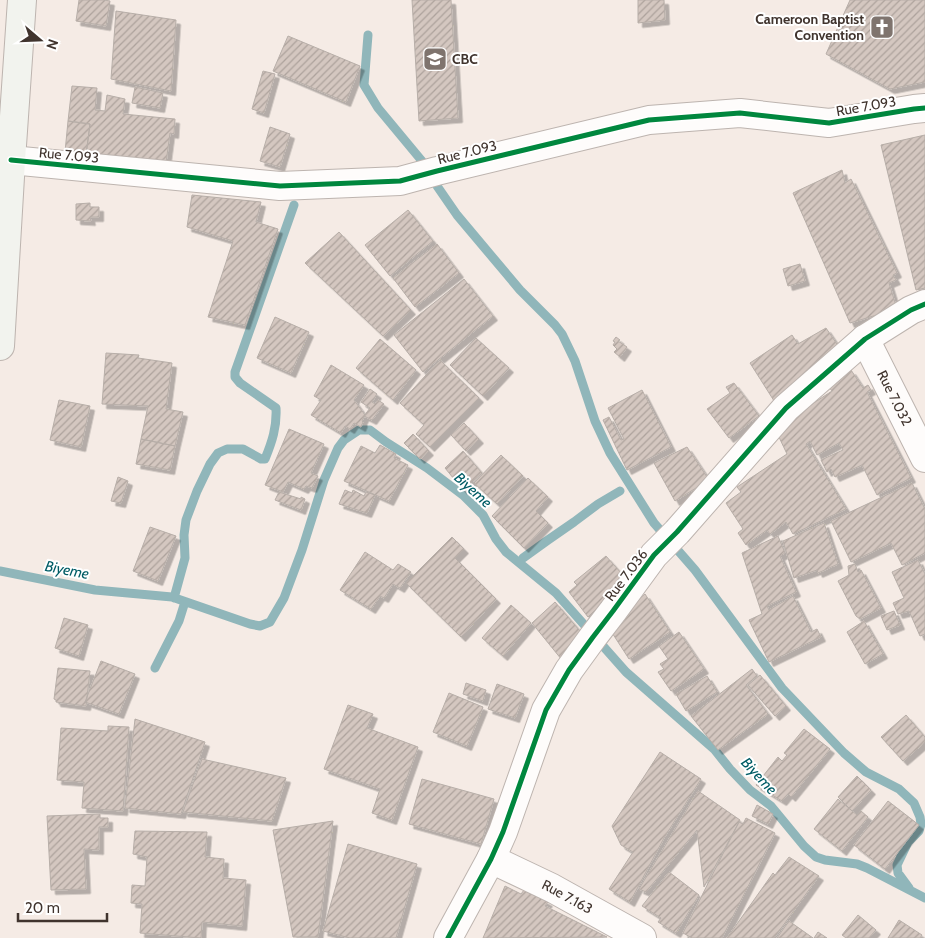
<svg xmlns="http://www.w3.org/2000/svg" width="925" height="938" font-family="Cabin,sans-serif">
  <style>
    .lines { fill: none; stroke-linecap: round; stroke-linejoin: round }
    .stream { stroke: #90b6ba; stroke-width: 9 }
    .building { fill: url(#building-hatch); stroke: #b7aea8; filter: url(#shadow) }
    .minor-casing { stroke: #bdb4af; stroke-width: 30 }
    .secondary-casing { stroke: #bdb4af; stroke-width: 30 }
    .minor { stroke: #fefcfb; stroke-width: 28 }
    .secondary { stroke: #f2f3ee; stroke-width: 28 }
    .cycleway-casing { stroke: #fff; stroke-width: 8 }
    .cycleway { stroke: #00873e; stroke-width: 5 }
    .labels { text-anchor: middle; stroke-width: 4; stroke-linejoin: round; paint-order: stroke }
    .poi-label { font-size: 14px; font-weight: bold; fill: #40342e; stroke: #fff; text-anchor: end }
    .street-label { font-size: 14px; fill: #40342e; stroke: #fff }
    .water-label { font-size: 15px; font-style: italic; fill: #005c65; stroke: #fff }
  </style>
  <defs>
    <pattern id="building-hatch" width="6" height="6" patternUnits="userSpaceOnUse" patternTransform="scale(1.25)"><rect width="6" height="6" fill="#d4c7c0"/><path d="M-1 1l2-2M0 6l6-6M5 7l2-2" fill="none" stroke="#ada29c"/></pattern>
    <filter id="shadow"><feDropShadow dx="4.5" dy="4.5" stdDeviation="0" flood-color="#0004"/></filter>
  </defs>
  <rect width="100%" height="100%" fill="#f5ebe5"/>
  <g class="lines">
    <path class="stream" d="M368,35L364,85L378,108L422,161
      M437,186L457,215L520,290L555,325L562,334L575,361L595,421L610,453L654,523L695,570L782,688L844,753L866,772L899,789L914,803L920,817L921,824L919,831L908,842L897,865L898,873L909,888
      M523,558L548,540L574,522L598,504L620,491
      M0,571L95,590L172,597L250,624L260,626L270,622L284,598L302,550L324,480L338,448L344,440L359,430H370L386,442L427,468L464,496L483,515L496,539L506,552L556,593L626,672L714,749L730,769L750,790L771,806L804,846L816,857L825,860L857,864L867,868L925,898
      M174,598L185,558L184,535L186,520L197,491L210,464L218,453L227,449H243L261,459H265C272,442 277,427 276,408L240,383L235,377V372L294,205
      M155,668L179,621L184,605"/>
  </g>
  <path class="building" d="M79,0H104L110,1L106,26L76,21Z
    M412,0H451L458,118L419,121Z
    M638,0H664L665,20L638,23Z
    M850,0H925V82L890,89L826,54Z
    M116,11L176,20L171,91L111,79Z
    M288,36L360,66L346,102L273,71Z
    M263,71L275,74L264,113L252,109Z
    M72,86L97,88L95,110L105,111L107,95L125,99L123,114L175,119L174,134L170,133L166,163L86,155L90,124L68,121Z
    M135,87L163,93L160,108L132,103Z
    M68,121L90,124L86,155L65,152Z
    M270,127L290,134L280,167L260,161Z
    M925,135V288L916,290L881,145Z
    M842,170L845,183L851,179L897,273L893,275L896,280L889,283L897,309L850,323L793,193Z
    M192,195L261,202L256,222L278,229L245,325L208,317L233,241L187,227Z
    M90,203V207H99V217H90L91,221L76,220V204Z
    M408,210L433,241L390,276L365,245Z
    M339,232L411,310L383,336L305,263Z
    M437,244L459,273L415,307L393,278Z
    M800,264L805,281L788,286L783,269Z
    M464,279L493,316L423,372L394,335Z
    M275,317L309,332L291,373L257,358Z
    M826,328L843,353L776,404L750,363L792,335L798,344Z
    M616,337L620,340L618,341L627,347L620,357L614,352L617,349L613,345L615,342L613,341Z
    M476,338L509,368L483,396L450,365Z
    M380,339L416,370L393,400L356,368Z
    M106,353L139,355L138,358L172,363L166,409L183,412L175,446L141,439L148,406L102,404Z
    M440,360L479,398L430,447L416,434L424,425L400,403Z
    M331,365L364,385L354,400L365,415L362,421L363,422L361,427L354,423L350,429L345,426L341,433L311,415L321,400L314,396Z
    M851,370L863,388L868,385L871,390L867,392L911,478L877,495L862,465L835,477L831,469L827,472L821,460L843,450L839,443L817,455L810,441L806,444L846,509L793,534L786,522L770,534L767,530L746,545L738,533L743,529L726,503L741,492L737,487L787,454L778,435L794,416L832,391L828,386Z
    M734,383L759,416L729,438L707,409L730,393L726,387Z
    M370,389L377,394L372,402L375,404L378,400L384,404L372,420L364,416L370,408L361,402Z
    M642,390L671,447L627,470L603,420L609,417L621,440L624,439L608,408Z
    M59,400L90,406L81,447L50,440Z
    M464,423L479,439L466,451L451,435Z
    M289,429L324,444L311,473L318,476L312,488L306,486L304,489L288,482L283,492L265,485Z
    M413,434L429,451L420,459L404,443Z
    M141,439L175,446L170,470L136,464Z
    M380,445L396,454L394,458L408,465L389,501L344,481L361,446L375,453Z
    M687,447L709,480L675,501L654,463Z
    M463,451L482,473L463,490L445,468Z
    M501,455L523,476L497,504L474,483Z
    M118,477L128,481L121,503L111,501Z
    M528,478L548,497L536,511L548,523L524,548L492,516Z
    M912,483L925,509V553L902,565L891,543L851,562L831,521Z
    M345,490L352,493L353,490L364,496L366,492L375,495L367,513L339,504Z
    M279,492L301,499V497L305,499L301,510L275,500Z
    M824,523L838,564L818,573L817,570L794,578L783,541Z
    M150,527L176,536L158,581L133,571Z
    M778,536L785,553L780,556L796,592L767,606L769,610L793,596L811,632L817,629L821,637L769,662L749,620L762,614L742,553Z
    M452,537L464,549L455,558L496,599L461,637L406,583Z
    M365,552L393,570L398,564L411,572L400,588L393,584L384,598L380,596L371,609L340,590Z
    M606,556L630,583L599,611L596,609L588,617L569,592L577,585L574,582Z
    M918,560L925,574V634L920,636L909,611L898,614L893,603L904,598L892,572Z
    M855,564L858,572L861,570L881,608L860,619L856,616L838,581L849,575L848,566Z
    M645,594L670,632L629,659L607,625Z
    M555,602L586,638L562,660L532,623Z
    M511,605L531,623L503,656L482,638Z
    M894,611L900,625L887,630L881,616Z
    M64,618L88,625L79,656L55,648Z
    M864,621L883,654L865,664L847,632Z
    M679,632L704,669L671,691L658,672L664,669L660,664L668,659L659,646Z
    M101,661L135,674L119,714L85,702Z
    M58,668L90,671L86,706L56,702V700L54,699Z
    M752,669L757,676L746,685L768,714L718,750L691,716Z
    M760,675L786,706L775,716L748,685Z
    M707,676L717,692L686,711L676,694Z
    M466,683L486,690L483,701L463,694Z
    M497,684L524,694L515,718L488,709Z
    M449,693L483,707L467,746L433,732Z
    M348,705L373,714L367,728L418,747L392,820L372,813L380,789L324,769Z
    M906,715L925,737V742L903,761L881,737Z
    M135,719L205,742L181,814L125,808Z
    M108,726L129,727L123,811L82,808L84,782L57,780L61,728L108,731Z
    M804,729L830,749L791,797L788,794L782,801L756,785L778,757L782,761L787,755L784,753Z
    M660,752L701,779L664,838L630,902L609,889L633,852L621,845L612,826Z
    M202,759L286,778L272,821L183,812Z
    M857,776L871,790L852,811L838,797Z
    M422,779L494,799L481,844L409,824Z
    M698,791L740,820L704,887L697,830L646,892L639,889Z
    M838,799L857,815L861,811L868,817L842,851L814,829Z
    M888,801L919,825L885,869L854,845Z
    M757,805L773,814L768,824L752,816Z
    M100,814V818H108V827H99V850L84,849L86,889L51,890L47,816Z
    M746,818L775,833L722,938H692L683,933L739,822L743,824Z
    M333,821L318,937H293L273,830Z
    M135,831L207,832L205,857L224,859L223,878L246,880L242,926L202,922L201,938L140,933L142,904L131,903L132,885L145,886L147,857L133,854Z
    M348,844L417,864L396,938H350L323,931Z
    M789,857L819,876L774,938H727L773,873L775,875Z
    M669,872L699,895L676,933L658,922L661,918L642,906Z
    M505,886L521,894L524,890L548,902L545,906L607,937L483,938Z
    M858,915L876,930L869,938H846L842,935Z
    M899,920L922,935L920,938H888Z
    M789,921L813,938H777Z
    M818,932L827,938H814Z"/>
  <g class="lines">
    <g class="minor-casing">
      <g id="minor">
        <path d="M11,160L280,186L400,181L437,171L649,120L740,113L829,123L914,109L925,108"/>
        <path id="s1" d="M865,339L925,458"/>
        <path id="s2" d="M491,859L552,888L642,938"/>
        <path d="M448,938L491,859L503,832L546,710L569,670L593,637L613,611L654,555L677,532L786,408L865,339L911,310L925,304"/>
      </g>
    </g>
    <g class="secondary-casing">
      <path id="secondary" d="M0,346L11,160L22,0"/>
    </g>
    <use href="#minor" class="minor"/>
    <use href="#secondary" class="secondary"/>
    <g class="cycleway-casing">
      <path id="cycleway" d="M11,160L280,186L400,181L437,171L649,120L740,113L829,123L914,109L925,108
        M448,938L491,859L503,832L546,710L569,670L593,637L613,611L654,555L677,532L786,408L865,339L911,310L925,304"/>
    </g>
    <use href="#cycleway" class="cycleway"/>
  </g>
  <defs>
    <g id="church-square" transform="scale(1.25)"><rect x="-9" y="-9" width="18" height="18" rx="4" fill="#7f746e" stroke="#fff"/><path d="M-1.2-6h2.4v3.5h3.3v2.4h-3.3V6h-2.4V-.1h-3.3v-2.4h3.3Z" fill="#fff"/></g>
    <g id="school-square" transform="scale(1.25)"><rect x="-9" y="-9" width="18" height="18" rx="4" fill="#7f746e" stroke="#fff"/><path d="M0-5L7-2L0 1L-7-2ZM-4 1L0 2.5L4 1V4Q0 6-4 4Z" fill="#fff"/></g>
  </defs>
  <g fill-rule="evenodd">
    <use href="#church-square" x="882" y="27"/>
    <use href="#school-square" x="435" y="59"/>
  </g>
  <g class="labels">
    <g class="poi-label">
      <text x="864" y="24">Cameroon Baptist<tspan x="864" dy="16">Convention</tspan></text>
      <text x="452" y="64" text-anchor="start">CBC</text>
    </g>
    <g class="street-label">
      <text transform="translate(866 106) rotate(-10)" y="5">Rue 7.093</text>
      <text transform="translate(467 152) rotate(-14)" y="5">Rue 7.093</text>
      <text transform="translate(69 155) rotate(5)" y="5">Rue 7.093</text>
      <text dy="5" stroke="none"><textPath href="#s1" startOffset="66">Rue 7.032</textPath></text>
      <text transform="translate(626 575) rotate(-53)" y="5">Rue 7.036</text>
      <text dy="5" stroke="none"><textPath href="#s2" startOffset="85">Rue 7.163</textPath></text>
    </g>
    <g class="water-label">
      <text transform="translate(473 490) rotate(42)" y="5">Biyeme</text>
      <text transform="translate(67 570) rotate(11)" y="5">Biyeme</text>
      <text transform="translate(759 776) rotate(47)" y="5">Biyeme</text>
    </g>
  </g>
  <g transform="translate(40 40) rotate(109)" stroke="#ffffff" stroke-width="4" paint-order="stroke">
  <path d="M0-4L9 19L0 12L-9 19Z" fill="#40342e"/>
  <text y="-8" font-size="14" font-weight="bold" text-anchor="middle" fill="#40342e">N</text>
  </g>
  <path d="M18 913v8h89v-8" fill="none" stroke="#40342e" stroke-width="2.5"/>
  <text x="25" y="913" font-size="15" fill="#40342e" stroke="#ffffff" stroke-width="4" paint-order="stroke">20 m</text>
</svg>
